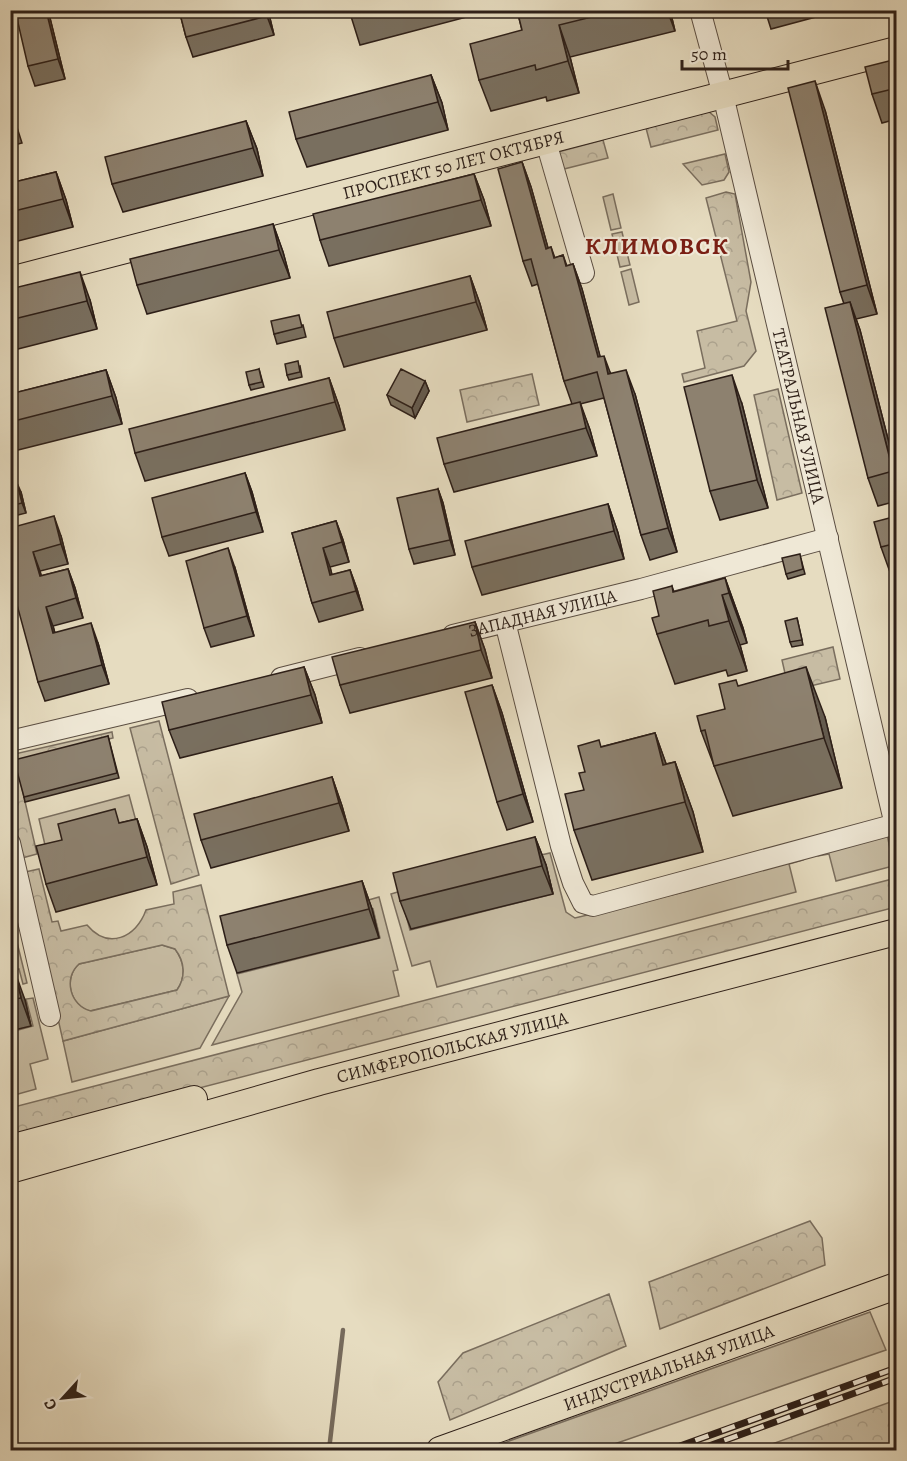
<svg xmlns="http://www.w3.org/2000/svg" width="907" height="1461" font-family="Alegreya,serif">
  <style>
    .grass { fill: #c7bca3; stroke: #7a6e5e; stroke-width: 1.5 }
    .forest { fill: url(#forest-crowns); stroke: #7a6e5e; stroke-width: 1.5; fill-rule: evenodd }
    .lines { fill: none; stroke-linecap: round; stroke-linejoin: round }
    .stream { stroke: #766a5b; stroke-width: 4.5 }
    .minor-casing { stroke: #5b4e42; stroke-width: 22 }
    .major-casing { stroke: #2d1f18; stroke-width: 28 }
    .minor { stroke: #efe8d6; stroke-width: 20 }
    .major { stroke: #e6dcc0; stroke-width: 26 }
    .rail-casing { stroke: #2d1f18; stroke-width: 7 }
    .rail { stroke: #efe8d6; stroke-width: 4.5; stroke-dasharray: 14; stroke-linecap: butt }
    .wall { fill: #796f5f; stroke: #2d1f18; stroke-width: 1.5 }
    .shaded-wall { fill: #635a4e; stroke: #2d1f18; stroke-width: 1.5 }
    .building { fill: #8d816f; stroke: #2d1f18; stroke-width: 1.5 }
    .labels { text-anchor: middle; stroke-width: 4.5; stroke-linejoin: round; paint-order: stroke }
    .street-label { font-size: 18px; fill: #2d1f18; stroke: #efe8d6 }
    .district-label { font-size: 24px; font-weight: bold; letter-spacing: 1.5px; fill: #7a1f14; stroke: #efe8d6 }
  </style>
  <defs>
    <pattern id="forest-crowns" width="20" height="18" patternUnits="userSpaceOnUse" patternTransform="scale(1.5)"><rect width="20" height="18" fill="#c7bca3"/><path d="M2 6a3 3 0 1 1 6 0M12 15a3 3 0 1 1 6 0" fill="none" stroke="#aba18c"/></pattern>
  </defs>
  <rect width="100%" height="100%" fill="#e6dcc0"/>
  <filter id="stains"><feTurbulence type="fractalNoise" baseFrequency=".00333" numOctaves="4"/><feColorMatrix values="0 0 0 0 .2 0 0 0 0 .09 0 0 0 0 .02 0 0 0 .5 -.17"/></filter>
  <radialGradient id="worn" r=".72"><stop offset=".6" stop-color="#630" stop-opacity="0"/><stop offset="1" stop-color="#630" stop-opacity=".3"/></radialGradient>
  <path class="grass" d="M613,194L621,228L611,230L603,197Z
    M622,232L630,265L620,267L612,234Z
    M631,269L639,302L629,305L621,272Z
    M129,795L136,821L45,845L39,819Z
    M887,833L893,866L836,881L829,854L818,856L816,852Z
    M550,853L566,912L575,918L688,891L802,856L803,860L789,864L796,892L437,987L430,961L412,966L391,894L417,886L402,900L410,930L553,894L546,865L534,868L532,857Z
    M379,897L398,970L393,971L399,996L212,1045L242,992L237,974L380,938L373,909L353,913L351,905Z
    M15,934L27,983L23,984L19,969L11,971V936Z
    M162,945L175,949C185,962 186,977 177,990L90,1011C70,1006 63,978 79,964Z
    M229,996L200,1048L72,1082L63,1041Z
    M33,998L48,1059L30,1064L36,1089L11,1096V1032L33,1026L26,999Z
    M870,1312L886,1350L597,1450H484Z"/>
  <path class="forest" d="M708,111L715,117L718,130L651,147L646,128Z
    M603,140L608,158L560,170L558,152Z
    M725,154L729,172L724,180L702,185L683,164Z
    M726,192L735,194L751,282L746,311L756,351L744,366L684,382L682,374L705,368L697,331L737,321L706,198Z
    M532,374L539,405L467,422L460,390Z
    M778,389L802,493L777,500L754,395Z
    M833,647L840,679L789,691L782,660Z
    M159,721L199,875L171,884L130,728Z
    M112,732L113,738L16,762L37,854L22,858L11,805L10,755Z
    M39,869L52,922L58,921L61,931L87,925C108,950 136,938 146,910L174,904L173,892L201,885L229,996L63,1041L25,872ZM162,945L175,949C185,962 186,977 177,990L91,1011C70,1006 63,978 79,964Z
    M896,878V907L11,1137L10,1108Z
    M810,1221L822,1238L825,1265L660,1329L649,1282Z
    M609,1294L626,1346L450,1420L438,1382L463,1353Z
    M896,1400V1450H755Z"/>
  <g class="lines">
    <path class="stream" d="M329,1450L343,1330"/>
    <g class="minor-casing">
      <g id="minor">
        <path id="s1" d="M700,10L723,95L895,825"/>
        <path d="M546,142L584,273"/>
        <path d="M505,622L561,846L573,883L583,903L593,906L896,824"/>
        <path id="s2" d="M453,635L641,589L828,538"/>
        <path d="M281,678L360,658"/>
        <path d="M10,741L188,699"/>
        <path d="M10,843L50,1016"/>
      </g>
    </g>
    <g class="major-casing">
      <g id="major">
        <path id="s3" d="M10,280L896,50"/>
        <path d="M10,1148L194,1099"/>
        <path id="s4" d="M10,1170L319,1082L896,932"/>
        <path id="s5" d="M440,1450L896,1286"/>
      </g>
    </g>
    <use href="#minor" class="minor"/>
    <use href="#major" class="major"/>
    <g class="rail-casing">
      <path id="rail" d="M669,1450L896,1368
        M698,1450L896,1378"/>
    </g>
    <use href="#rail" class="rail"/>
  </g>
  <path class="wall" d="M48,10L65,79L35,86L28,66Z
    M179,10H268L274,35L193,57L186,37Z
    M349,10H482V13L360,45Z
    M517,10H670L675,31L570,57L579,93L547,101L546,97L491,111L479,80L522,30Z
    M765,10H842L771,29Z
    M897,59V119L882,123L872,94Z
    M431,75L442,103L448,130L307,167L296,139Z
    M825,110L877,314L856,319L860,330L897,474V501L878,506L868,478L844,304L840,292Z
    M14,118L22,143L10,146V119Z
    M246,121L257,149L263,176L123,212L112,184Z
    M522,162L531,187L548,248L551,247L555,258L563,255L567,266L573,264L582,289L600,357L611,374L635,394L677,552L650,560L641,535L604,398L580,404L590,430L597,456L454,492L444,464L572,404L564,381L538,284L532,286L523,261Z
    M56,172L66,200L73,227L10,243V183Z
    M474,174L484,200L491,226L329,266L320,240Z
    M273,224L283,252L290,278L147,314L137,285Z
    M470,276L480,304L487,330L344,367L334,338Z
    M10,289L90,300L97,329L10,351Z
    M303,325L306,337L277,344L274,334Z
    M300,366L302,377L289,380L287,375Z
    M259,369L264,387L251,390L249,385Z
    M106,370L116,398L122,424L10,452V394Z
    M329,378L339,406L345,430L145,481L135,453Z
    M425,381L429,391L415,418L391,405L387,395Z
    M742,404L768,508L720,520L710,491Z
    M245,473L252,492L263,532L169,556L162,537Z
    M10,484L21,492L26,513L10,517Z
    M438,489L443,503L455,555L414,564L409,549Z
    M608,504L618,533L624,559L482,595L472,567Z
    M897,516V574L891,575L881,547Z
    M336,521L343,540L349,562L330,567L332,575L350,570L357,589L363,610L319,622L312,603L292,533Z
    M10,528L61,536L68,564L40,571L41,576L68,569L75,588L83,618L53,626L55,633L98,643L109,684L45,701L38,682Z
    M801,559L805,574L788,579L786,574Z
    M235,568L254,636L211,647L204,628Z
    M725,578L743,628L747,643L740,645L747,671L728,676L726,670L675,684L657,634L659,616L672,586L674,592Z
    M797,618L803,645L792,647L790,642Z
    M475,622L485,650L492,678L350,713L340,685Z
    M304,667L315,695L322,723L180,758L169,730Z
    M492,685L502,713L533,822L507,830L497,802Z
    M738,686L825,717L842,788L733,816L701,731L725,709Z
    M655,733L666,764L675,762L693,812L703,852L592,880L574,830L584,790L585,772L601,747Z
    M108,736L119,778L25,802L24,797Z
    M332,777L342,806L349,831L211,868L201,840Z
    M137,819L147,847L157,885L56,912L46,884L120,823Z
    M535,837L546,865L553,894L411,929L400,901Z
    M362,881L372,909L379,938L237,973L227,945Z
    M10,973L25,1000L31,1026L10,1031Z"/>
  <path class="shaded-wall" d="M46,10H48L65,79L58,59Z
    M266,10H268L274,35L267,16Z
    M667,10H670L675,31Z
    M559,25L570,57L579,93L568,61Z
    M431,75L442,103L448,130L438,102Z
    M815,81L825,110L877,314L867,285Z
    M246,121L257,149L263,176L253,148Z
    M522,162L531,187L555,273L546,249Z
    M56,172L66,200L73,227L63,199Z
    M474,174L484,200L491,226L481,200Z
    M273,224L283,252L290,278L279,250Z
    M573,264L582,289L607,382L598,357Z
    M80,272L90,300L97,329L87,301Z
    M470,276L480,304L487,330L476,302Z
    M850,302L860,330L897,474V482L893,471Z
    M604,356L613,380L608,374Z
    M106,370L116,398L122,424L112,396Z
    M626,370L635,394L677,552L668,528Z
    M732,375L742,404L768,508L757,480Z
    M329,378L339,406L345,430L335,402Z
    M425,381L429,391L415,418L412,408Z
    M580,402L590,430L597,456L586,428Z
    M245,473L252,492L263,532L256,512Z
    M17,483L21,492L26,513L22,503Z
    M438,489L443,503L455,555L450,540Z
    M608,504L618,533L624,559L614,531Z
    M54,516L61,536L68,564L61,544Z
    M336,521L343,540L349,562L342,542Z
    M228,548L235,568L254,636L247,616Z
    M323,548L330,567L337,595L330,575Z
    M33,552L40,571L47,596L40,576Z
    M68,569L75,588L83,618L76,598Z
    M350,570L357,589L363,610L356,591Z
    M725,578L743,628L747,643L729,593Z
    M722,595L740,645L747,671L729,621Z
    M46,607L53,626L60,653L53,633Z
    M475,622L485,650L492,678L481,650Z
    M91,623L98,643L109,684L102,665Z
    M304,667L315,695L322,723L311,695Z
    M806,667L825,717L842,788L824,738Z
    M492,685L502,713L533,822L523,794Z
    M655,733L673,783L663,765Z
    M675,762L693,812L703,852L685,802Z
    M332,777L342,806L349,831L339,803Z
    M137,819L147,847L157,885L147,857Z
    M535,837L546,865L553,894L542,866Z
    M362,881L372,909L379,938L369,909Z
    M15,972L25,1000L31,1026L21,998Z"/>
  <path class="building" d="M15,10H46L58,59L28,66Z
    M179,10H266L267,16L186,37Z
    M349,10H373L350,16Z
    M517,10H620L559,25L568,61L536,70L535,65L479,80L470,44L522,30Z
    M897,59V88L872,94L865,67Z
    M431,75L438,102L296,139L289,112Z
    M815,81L867,285L840,292L788,88Z
    M14,118L18,133L10,135V119Z
    M246,121L253,148L112,184L105,157Z
    M522,162L546,249L551,247L554,258L563,255L566,266L573,264L598,357L604,356L608,374L626,370L668,528L641,535L597,372L564,381L531,259L523,261L498,169Z
    M56,172L63,199L10,212V183Z
    M474,174L481,200L320,240L313,214Z
    M273,224L279,250L137,285L130,259Z
    M80,272L87,301L10,320V289Z
    M470,276L476,302L334,338L327,312Z
    M850,302L893,471L868,478L825,308Z
    M299,315L302,327L274,334L271,321Z
    M298,361L300,372L287,375L285,364Z
    M259,369L262,382L249,385L246,372Z
    M401,369L425,381L412,408L387,395Z
    M106,370L112,396L10,422V394Z
    M732,375L757,480L710,491L684,387Z
    M329,378L335,402L135,453L129,429Z
    M580,402L586,428L444,464L437,438Z
    M245,473L256,512L162,537L152,498Z
    M17,483L22,503L10,506V484Z
    M438,489L450,540L409,549L397,498Z
    M608,504L614,531L472,567L465,541Z
    M54,516L61,544L33,552L40,576L68,569L76,598L46,607L53,633L91,623L102,665L38,682L10,579V528Z
    M897,516V543L881,547L874,522Z
    M336,521L342,542L323,548L330,575L350,570L356,591L312,603L292,533Z
    M228,548L247,616L204,628L186,561Z
    M800,554L803,569L786,574L782,558Z
    M725,578L729,593L722,595L729,621L709,626L708,620L657,634L652,618L659,616L653,591L672,586L673,592Z
    M797,618L802,640L790,642L785,621Z
    M475,622L481,650L340,685L332,657Z
    M304,667L311,695L169,730L162,702Z
    M806,667L824,738L714,766L705,730L701,731L697,716L725,709L719,684L736,680L738,686Z
    M492,685L523,794L497,802L465,692Z
    M655,733L663,765L675,762L685,802L574,830L565,794L584,790L579,773L585,772L578,746L599,740L601,747Z
    M108,736L117,773L24,797L14,760Z
    M332,777L339,803L201,840L194,814Z
    M115,809L119,823L137,819L147,857L46,884L36,846L62,840L58,824Z
    M535,837L542,866L400,901L393,873Z
    M362,881L369,909L227,945L220,916Z
    M15,972L21,998L10,1000V973Z"/>
  <g class="labels">
    <g class="street-label">
      <text dy="6" stroke="none"><textPath href="#s3" startOffset="458">ПРОСПЕКТ 50 ЛЕТ ОКТЯБРЯ</textPath></text>
      <text dy="6" stroke="none"><textPath href="#s1" startOffset="418">ТЕАТРАЛЬНАЯ УЛИЦА</textPath></text>
      <text dy="6" stroke="none"><textPath href="#s2" startOffset="92">ЗАПАДНАЯ УЛИЦА</textPath></text>
      <text dy="6" stroke="none"><textPath href="#s4" startOffset="459">СИМФЕРОПОЛЬСКАЯ УЛИЦА</textPath></text>
      <text dy="6" stroke="none"><textPath href="#s5" startOffset="243">ИНДУСТРИАЛЬНАЯ УЛИЦА</textPath></text>
    </g>
    <g class="district-label">
      <text x="657" y="254">КЛИМОВСК</text>
    </g>
  </g>
  <rect width="907" height="1461" fill="none" stroke="#e6dcc0" stroke-width="36"/>
  <rect x="12" y="12" width="883" height="1437" fill="none" stroke="#2d1f18" stroke-width="3"/>
  <rect x="18" y="18" width="871" height="1425" fill="none" stroke="#2d1f18" stroke-width="1.5"/>
  <g transform="translate(63 1398) rotate(243)" stroke="#efe8d6" stroke-width="4.5" paint-order="stroke">
  <path d="M0-4.5L10 22L0 15L-10 22Z" fill="#2d1f18"/>
  <text y="-9" font-size="16" font-weight="bold" text-anchor="middle" fill="#2d1f18">С</text>
  </g>
  <path d="M682 60v9h106v-9" fill="none" stroke="#2d1f18" stroke-width="3"/>
  <text x="691" y="60" font-size="18" fill="#2d1f18" stroke="#efe8d6" stroke-width="4.5" paint-order="stroke">50 m</text>
  <rect width="100%" height="100%" filter="url(#stains)"/>
  <rect width="100%" height="100%" fill="url(#worn)"/>
</svg>
